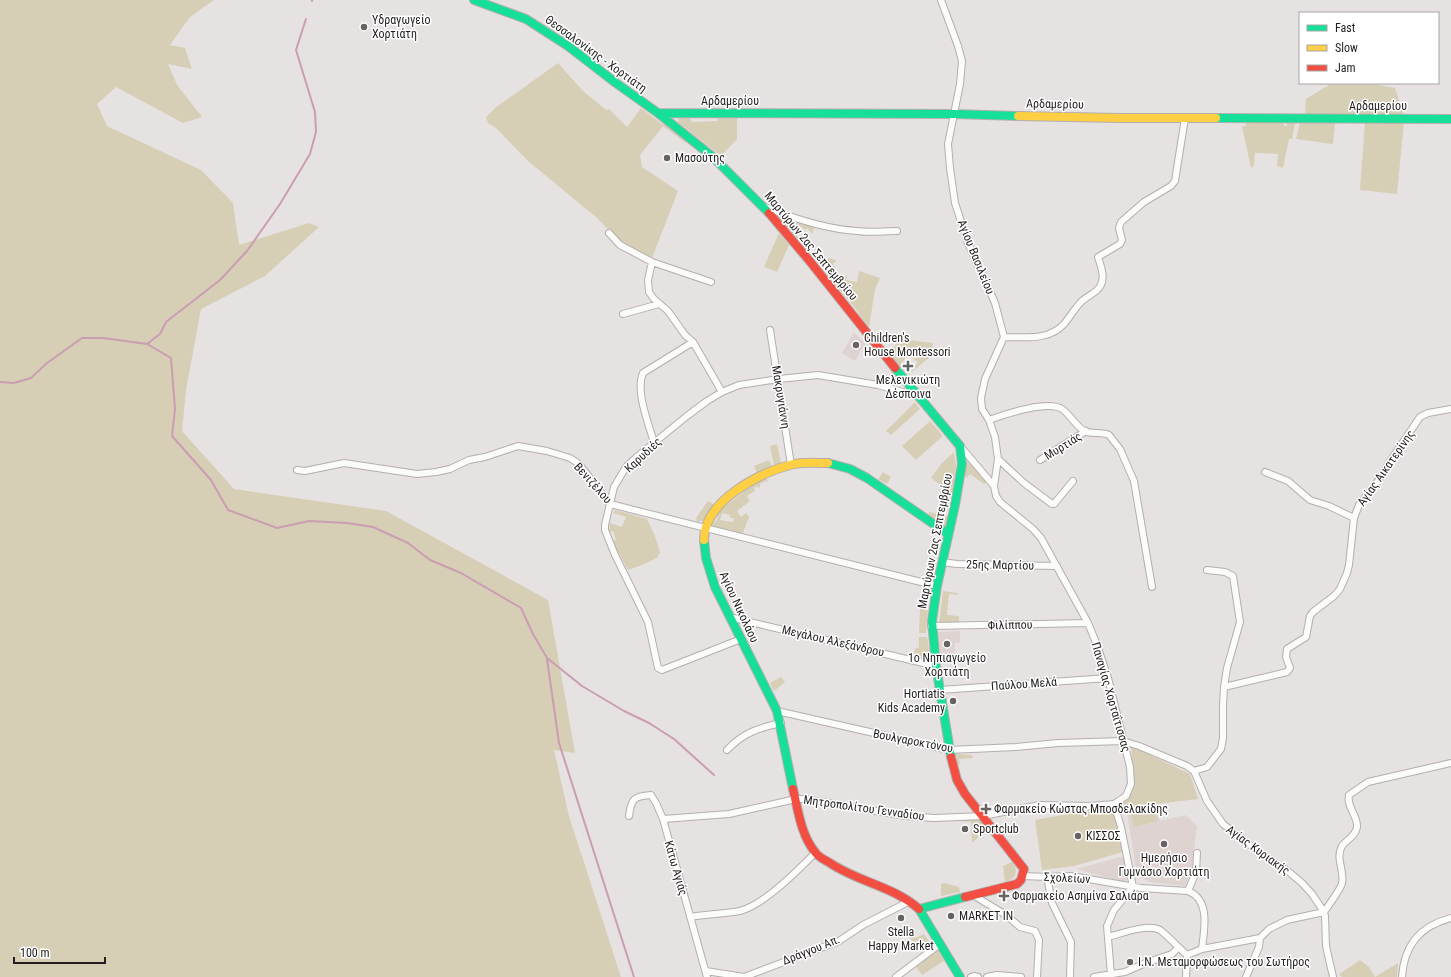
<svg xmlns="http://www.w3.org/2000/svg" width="1451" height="977" font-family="'Roboto Condensed',sans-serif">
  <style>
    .built { fill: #ded3d1 }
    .green { fill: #d7ceb6; fill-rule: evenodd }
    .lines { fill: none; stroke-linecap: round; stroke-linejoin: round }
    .stream { stroke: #cb9db2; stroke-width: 2 }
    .street-casing { stroke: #b2afae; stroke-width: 8 }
    .fast-casing { stroke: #b2afae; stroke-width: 10 }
    .slow-casing { stroke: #b2afae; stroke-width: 10 }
    .jam-casing { stroke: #b2afae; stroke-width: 10 }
    .street { stroke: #fbfbfa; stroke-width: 6 }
    .fast { stroke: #16e098; stroke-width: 8 }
    .slow { stroke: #ffcf43; stroke-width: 8 }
    .jam { stroke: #f24e42; stroke-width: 8 }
    .poi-dot { fill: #666362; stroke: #fff; stroke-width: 1.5 }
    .labels { text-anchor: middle; stroke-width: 3; stroke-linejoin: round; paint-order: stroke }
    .poi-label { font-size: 12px; fill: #211e1d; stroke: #fff; text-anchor: start }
    .street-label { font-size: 12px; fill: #211e1d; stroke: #fff }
  </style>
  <rect width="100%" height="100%" fill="#e6e2e1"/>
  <path class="built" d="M854,332L867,346L861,350L855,361L842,353Z
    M960,631V643H955V656L939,658L940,647L939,646L938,632Z
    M1155,805L1160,821L1185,815L1197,826L1191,873L1185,886L1149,882L1137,875L1127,813L1130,810Z
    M1124,856L1129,877L1124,882L1076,869Z"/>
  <path class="green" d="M0,0H214L190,17L170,45L185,48L192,69L168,64L177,85L202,117L183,123L116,87L97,104L107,126L201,170L233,203L239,245L309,223L319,227L265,276L201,309L186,390L182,431L234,489L386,511L548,600L575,753L554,750L569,816L621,977H0Z
    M558,63L583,91L606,110L609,109L627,127L641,108L663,125L664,124L684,140L685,139L686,140V143L663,126L640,155L642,167L678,191L652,258L623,244L596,217L528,161L496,128L488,123L486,117L495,108Z
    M1332,83H1370L1395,88L1404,115H1305L1306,99Z
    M689,116L692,122L717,121L718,117H737V139L721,156L678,122L679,117Z
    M1245,120L1283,121L1284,126H1287V122L1294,121L1295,123L1292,139H1289L1283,168L1277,166L1278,154L1255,153L1254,165L1251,168L1242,126H1246Z
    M1300,122H1335L1333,144L1296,139Z
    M1365,122H1404L1397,194L1360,190Z
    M778,216L814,227L813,234L807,228L805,230L799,225L792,231L802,241L809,235L810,236L801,243Z
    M779,233L789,245L777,272L764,267Z
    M828,258L836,260V262H834L833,265L835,267L832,270L830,268L829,269L833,273V277L837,278L841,275L845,277L846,275H847L846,280L857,282L859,271L880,278L875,289L869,328L852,304L827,275Z
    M897,339L933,343L930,357L909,374L918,362L908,355L899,367L889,354L895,347Z
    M915,402L920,409L891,435L886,431Z
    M930,421L943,436L916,460L902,446Z
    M777,444L781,463L774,465L770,446Z
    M954,452L956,466L952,496L948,495L949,491L931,478L941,464Z
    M769,460L772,466L757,473L754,466Z
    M967,460L987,482L984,484L970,474L967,477L963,478Z
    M883,472L891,477L887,484L878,479Z
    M766,477L768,482L766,481L760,484V487L758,488V486L754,488L755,491L747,496L750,501L737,511L741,517L746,513L749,517L742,535L714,529L712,526L714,522L716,521L718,517L717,515L720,510L752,485ZM722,513L730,515V518H734L733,522L720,520Z
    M708,501L715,505L705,520L697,522L696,518Z
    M615,510L647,519L655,536L660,553L658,555V557L647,563L628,570L612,541L616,540L613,531L609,532L610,523L622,527L626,517L613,513Z
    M929,512L948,516L946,527L929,517Z
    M943,591L957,593L958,595L949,594L947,615L959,616V624H939Z
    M920,608L928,610L927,619L926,633H919Z
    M919,637H927L931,661L913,659L915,649L919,647Z
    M781,677L785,682L774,691L770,683Z
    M1131,746L1190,774L1198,799C1185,801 1134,805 1127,813L1117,805L1132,784L1133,766Z
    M956,754L972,755L973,758L959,759L960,764L958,765Z
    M1113,806L1123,852L1074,866L1042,870L1035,820Z
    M1154,808L1157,821L1134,827L1131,814Z
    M958,818H978L986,830L972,843L971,822L958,821Z
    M1012,862C1019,871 1016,879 1005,882L1003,866Z
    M944,883L959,887L960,892L941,896V884Z
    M912,931L916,938L924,934L929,941L926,942L927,945L921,950L918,946H915L914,943L906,934Z
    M936,948L944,961L922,975L914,964Z
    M1360,960L1369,967L1375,977L1398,963L1397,977H1342L1339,974Z"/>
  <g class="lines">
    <path class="stream" d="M312,1V0
      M147,344L171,358L175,409L172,436L211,480L228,510L277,528L309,521L347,523L373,527L408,543L430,560L461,573L521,608L533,634L547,658L582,686L624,711L649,723L674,739L714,775
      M0,382L14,383L31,378L47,363L82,338H103L147,344L160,334L166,322L220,280L247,251L280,204L310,154L316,132L315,112L296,50L306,19
      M547,659L559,743L634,977"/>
    <g class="street-casing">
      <path id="street" d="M941,0L958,46L962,61L960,84L948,144L950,168L955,203L968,243L995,303L1004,337L985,379L981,398L982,409L989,420L995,437L998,459L994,486
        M765,207C795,219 825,229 857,231C870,233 884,231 897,231
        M609,233L620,245L652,262L711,282
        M652,262L648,280L649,292L654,299L668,311L685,335L693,342L722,392
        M623,314L659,304
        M770,330L791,465
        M1004,337C1024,337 1049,341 1064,324C1070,317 1075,308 1081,302C1085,298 1091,295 1096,291C1107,282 1102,269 1098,257L1120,244L1122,240L1119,228L1121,222L1144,202L1171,186L1175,181L1185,118
        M989,420C1005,414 1048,400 1062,409C1071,415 1077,429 1087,432C1095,434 1102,432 1109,435L1120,449L1134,481L1152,587
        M654,443C649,424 635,392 643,373L693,342
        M961,447L994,486L996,496L1000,502L1033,529L1041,538L1088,623L1097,645L1108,678L1130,767L1131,784L1126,796L1114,804L1121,827L1133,887L1114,910L1107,926L1111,975
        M998,459L1024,483L1052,504H1054L1073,481
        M1040,460L1086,431
        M297,470L305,471L344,463L417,474L436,472L450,469L469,460L485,457L518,446L547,451L570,458L579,464L610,504L937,586
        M1265,472L1288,481L1310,500L1329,506L1354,518
        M942,562L957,564L1057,566
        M1207,570L1225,572L1233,576L1240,622L1227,668L1224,687
        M729,617L936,666
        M931,626L1088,623
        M741,639L662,670L658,668L648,622L615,555L605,530V525L614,487L626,467L639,455L687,416L707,401L722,392L739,385L779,379L818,375L878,385L917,396
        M940,690L1108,678
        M777,711L949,750L1016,747L1058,743L1123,741L1139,746L1187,766L1194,771L1207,801L1223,824L1259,852L1289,872L1302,883L1312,894L1324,912L1325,916L1326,946L1333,977
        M727,750C743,733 758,728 781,723
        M1194,771L1207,767L1221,749L1223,738V706L1224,687L1287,672L1290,668L1286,657L1287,649L1306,637L1310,616L1313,612L1334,596L1340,589L1347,573L1349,565L1354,518L1359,505L1376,484L1393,457L1420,417L1428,413L1451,409
        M629,816C631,799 634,796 651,795L656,803L663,819L707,977
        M663,819L729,814L796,799H804L906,816L934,818L983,816L1040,805L1090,806L1114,804
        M1023,876L1047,877L1071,876L1141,888L1188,891C1211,900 1204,930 1202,949
        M1047,877L1052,903L1071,942L1070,977
        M1188,891L1196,872L1197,853
        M973,895L1006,915L1020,927L1035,931L1039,940L1037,977
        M690,917C707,914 723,914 740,911C764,905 798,870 815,853
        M1108,937C1120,934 1148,923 1160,930C1167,935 1179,948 1187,955L1186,977
        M1187,955L1202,949L1260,938
        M706,971L744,977L839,941L863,925L910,901
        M896,977L940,944
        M971,977L974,976L978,977
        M987,977L997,975L1021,977
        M1094,977L1125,972L1148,962L1172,954L1178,948
        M1246,977L1259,947L1260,938L1269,929L1287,920L1324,912C1328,906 1341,889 1342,883C1345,872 1335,858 1342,846C1346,840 1356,836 1357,827C1358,816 1346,806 1349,795L1368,782L1451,763
        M1402,977C1404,945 1420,926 1451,918"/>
    </g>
    <g class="fast-casing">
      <path id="fast" d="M474,0L526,19L568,46L616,83L658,113L713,157L769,213
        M658,113L954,114L1018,116
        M1216,118L1451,119
        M895,368L960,446L962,464L955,505L937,586L932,621L936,666L951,757
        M828,463L850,469L867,478L948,534
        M704,540L706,558L715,587L777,711L793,789
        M960,977L919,909L965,897"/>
    </g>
    <g class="slow-casing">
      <path id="slow" d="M1018,116L1120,118H1216
        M704,540C704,500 761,472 794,464C805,462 817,463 828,463"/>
    </g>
    <g class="jam-casing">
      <path id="jam" d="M769,213L808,259L895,368
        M951,757L957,780L965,794L1024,869L1021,880L1017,884L965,897
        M793,789C798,810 801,835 815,852C818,857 825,860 830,863C858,882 893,886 919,909"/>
    </g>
    <use href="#street" class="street"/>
    <use href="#fast" class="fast"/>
    <use href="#slow" class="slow"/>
    <use href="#jam" class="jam"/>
  </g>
  <g class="poi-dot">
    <circle cx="364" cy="27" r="4"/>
    <circle cx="667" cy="158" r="4"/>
    <circle cx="856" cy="345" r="4"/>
    <path d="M906 360h4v4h4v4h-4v4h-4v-4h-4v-4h4z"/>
    <circle cx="947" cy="644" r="4"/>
    <circle cx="953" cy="701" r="4"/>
    <path d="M984 803h4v4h4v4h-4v4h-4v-4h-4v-4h4z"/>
    <circle cx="965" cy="829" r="4"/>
    <circle cx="1078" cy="836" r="4"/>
    <circle cx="1164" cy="844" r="4"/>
    <path d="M1002 890h4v4h4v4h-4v4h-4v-4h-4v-4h4z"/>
    <circle cx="951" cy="916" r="4"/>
    <circle cx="901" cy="918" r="4"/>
    <circle cx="1130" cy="962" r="4"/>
  </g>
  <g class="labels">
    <g class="poi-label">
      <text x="372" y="24">Υδραγωγείο<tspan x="372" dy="14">Χορτιάτη</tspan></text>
      <text x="675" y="162">Μασούτης</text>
      <text x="864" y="342">Children's<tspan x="864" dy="14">House Montessori</tspan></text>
      <text x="908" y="384" text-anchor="middle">Μελενικιώτη<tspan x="908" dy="14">Δέσποινα</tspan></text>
      <text x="947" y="662" text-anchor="middle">1ο Νηπιαγωγείο<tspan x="947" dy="14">Χορτιάτη</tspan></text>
      <text x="945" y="698" text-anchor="end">Hortiatis<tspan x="945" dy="14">Kids Academy</tspan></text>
      <text x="994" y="813">Φαρμακείο Κώστας Μποσδελακίδης</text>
      <text x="973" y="833">Sportclub</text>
      <text x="1086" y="840">ΚΙΣΣΟΣ</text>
      <text x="1164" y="862" text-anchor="middle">Ημερήσιο<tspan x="1164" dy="14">Γυμνάσιο Χορτιάτη</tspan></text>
      <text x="1012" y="900">Φαρμακείο Ασημίνα Σαλιάρα</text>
      <text x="959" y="920">MARKET IN</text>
      <text x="901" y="936" text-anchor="middle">Stella<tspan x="901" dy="14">Happy Market</tspan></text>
      <text x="1138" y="966">I.N. Μεταμορφώσεως του Σωτήρος</text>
    </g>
    <g class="street-label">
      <text transform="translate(596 54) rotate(36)" y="4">Θεσσαλονίκης - Χορτιάτη</text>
      <text x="730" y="105">Αρδαμερίου</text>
      <text transform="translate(1055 104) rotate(1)" y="4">Αρδαμερίου</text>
      <text x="1378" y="110">Αρδαμερίου</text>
      <text transform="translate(811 246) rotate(50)" y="4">Μαρτύρων 2ας Σεπτεμβρίου</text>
      <text transform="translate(976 257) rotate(68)" y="4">Αγίου Βασιλείου</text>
      <text transform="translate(781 397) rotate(81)" y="4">Μακρυγιάννη</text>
      <text transform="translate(1063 446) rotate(-32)" y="4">Μυρτιάς</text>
      <text transform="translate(643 455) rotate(-43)" y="4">Καρυδιές</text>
      <text transform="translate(1386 468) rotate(-55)" y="4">Αγίας Αικατερίνης</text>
      <text transform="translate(593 483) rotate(48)" y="4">Βενιζέλου</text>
      <text transform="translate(935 541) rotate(-79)" y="4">Μαρτύρων 2ας Σεπτεμβρίου</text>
      <text transform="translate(1000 565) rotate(1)" y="4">25ης Μαρτίου</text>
      <text transform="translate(739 607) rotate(65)" y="4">Αγίου Νικολάου</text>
      <text transform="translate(1010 625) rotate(-1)" y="4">Φιλίππου</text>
      <text transform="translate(833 641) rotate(13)" y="4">Μεγάλου Αλεξάνδρου</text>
      <text transform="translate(1024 684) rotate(-4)" y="4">Παύλου Μελά</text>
      <text transform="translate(1111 697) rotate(74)" y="4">Παναγίας Χορταΐτισσας</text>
      <text transform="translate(913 741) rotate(11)" y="4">Βουλγαροκτόνου</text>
      <text transform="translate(864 808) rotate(8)" y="4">Μητροπολίτου Γενναδίου</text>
      <text transform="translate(1258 850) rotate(36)" y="4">Αγίας Κυριακής</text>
      <text transform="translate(676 868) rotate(74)" y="4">Κάτω Αγιάς</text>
      <text transform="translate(1067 878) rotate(3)" y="4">Σχολείων</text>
      <text transform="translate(811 950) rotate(-22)" y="4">Δράγγου Απ.</text>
    </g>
  </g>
  <rect x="1299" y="12" width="140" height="72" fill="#ffffff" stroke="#a6a5a5"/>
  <rect x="1307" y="25" width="20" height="6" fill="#16e098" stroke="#a6a5a5"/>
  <text x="1335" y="32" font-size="12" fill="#211e1d">Fast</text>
  <rect x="1307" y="45" width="20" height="6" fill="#ffcf43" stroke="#a6a5a5"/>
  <text x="1335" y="52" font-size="12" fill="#211e1d">Slow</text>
  <rect x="1307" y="65" width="20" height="6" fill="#f24e42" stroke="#a6a5a5"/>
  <text x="1335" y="72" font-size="12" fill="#211e1d">Jam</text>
  <path d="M14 957v6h91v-6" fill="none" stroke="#211e1d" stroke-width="2"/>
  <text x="20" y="957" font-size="12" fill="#211e1d" stroke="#ffffff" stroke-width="3" paint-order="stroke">100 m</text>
</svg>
